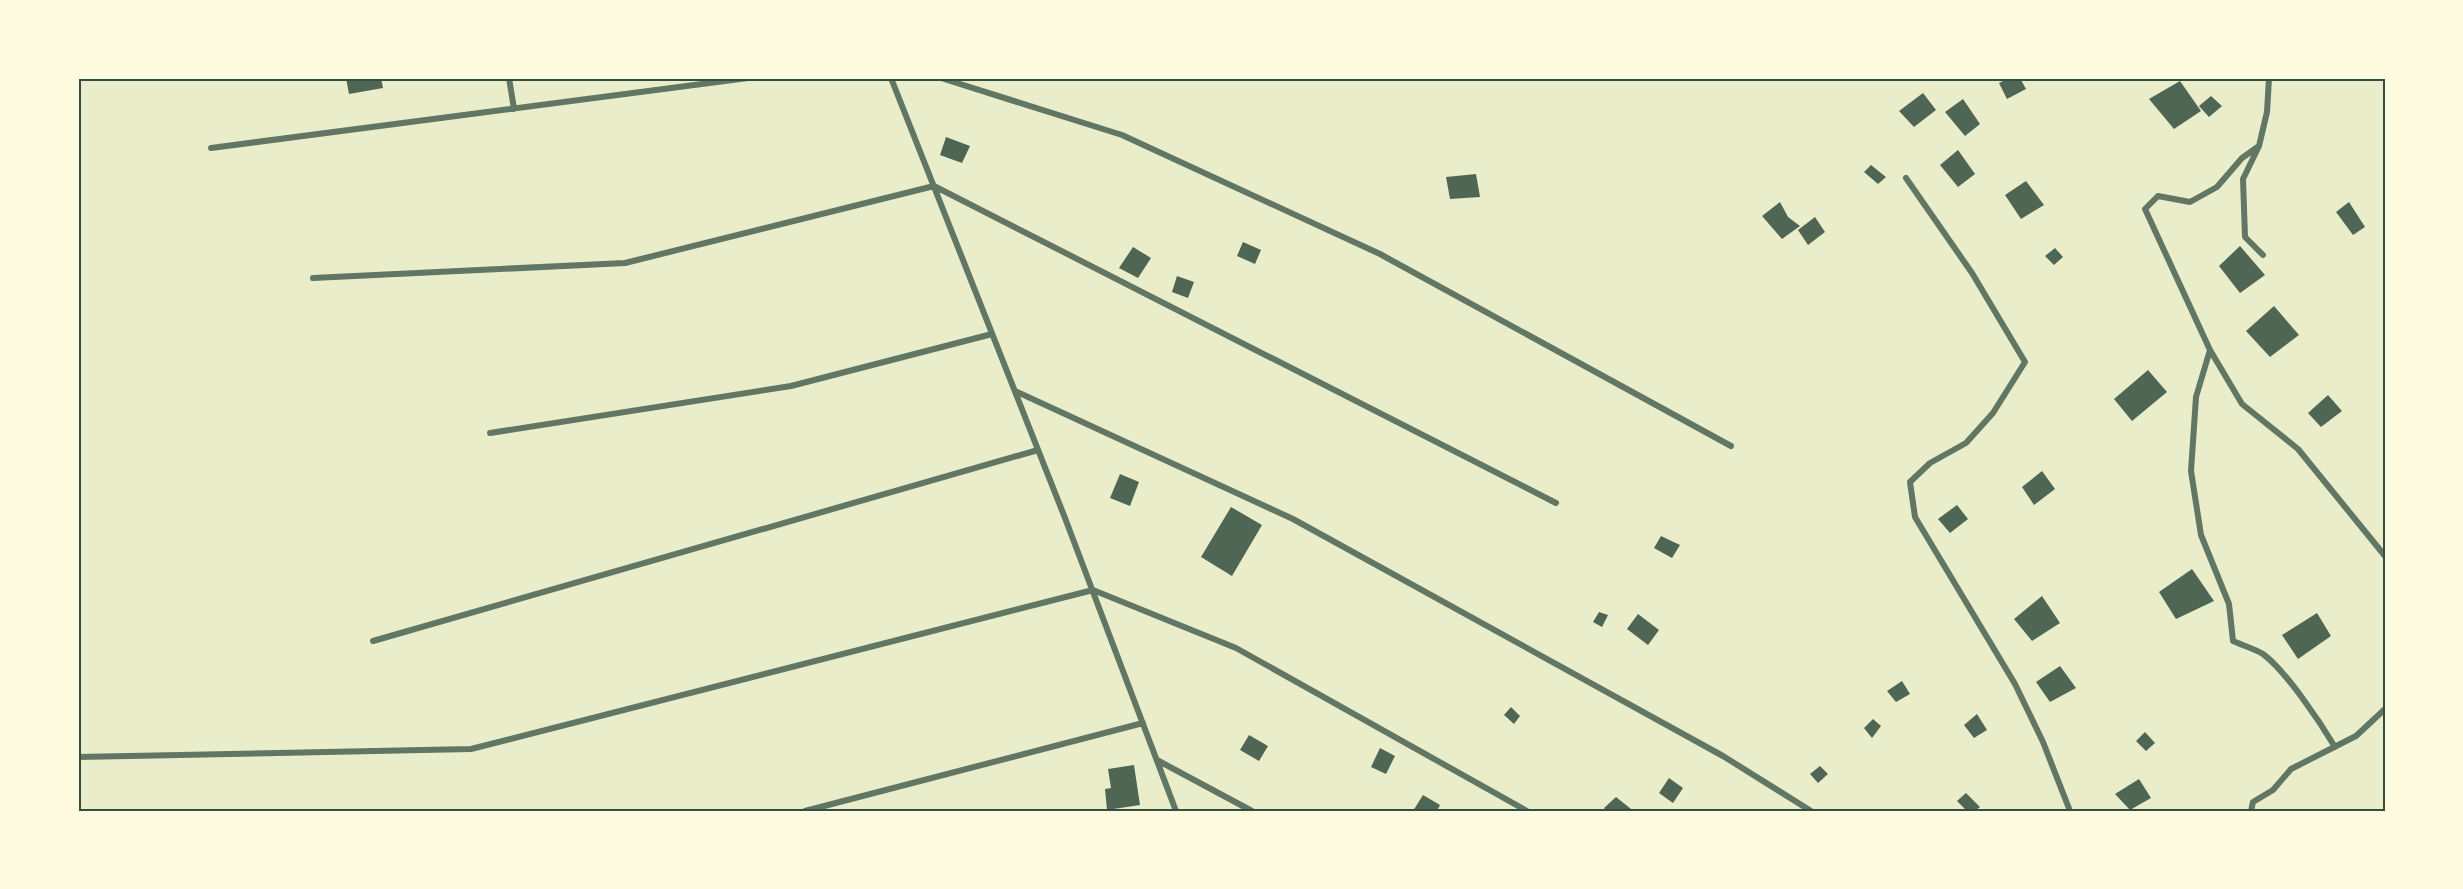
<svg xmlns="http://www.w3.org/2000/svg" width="2463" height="889" font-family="'Source Sans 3',sans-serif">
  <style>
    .building { fill: #4f6655 }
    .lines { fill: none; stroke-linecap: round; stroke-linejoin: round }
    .minor { stroke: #617663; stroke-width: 6 }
    .neatline { fill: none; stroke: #344e41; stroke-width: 2 }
  </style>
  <rect width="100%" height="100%" fill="#e9edc9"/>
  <path class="building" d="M346,78H381L383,88L349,94Z
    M2009,78H2020L2026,89L2007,99L1999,83Z
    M2180,81L2201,111L2174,129L2149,99Z
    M1923,93L1936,110L1914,127L1899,111Z
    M2211,96L2222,106L2209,117L2199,106Z
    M1963,99L1980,124L1965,136L1945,112Z
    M946,137L970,146L962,163L940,155Z
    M1958,150L1975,174L1958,187L1940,165Z
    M1871,165L1886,177L1878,184L1864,172Z
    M1476,174L1480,197L1450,199L1446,177Z
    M2026,181L2044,205L2021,219L2005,195Z
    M1780,202L1788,217L1800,226L1782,239L1762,216Z
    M2349,202L2365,227L2353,235L2336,212Z
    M1815,217L1825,232L1808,245L1798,230Z
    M1243,242L1261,250L1255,264L1237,256Z
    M2240,246L2265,275L2240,293L2219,266Z
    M1133,247L1151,258L1138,278L1119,268Z
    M2055,248L2063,257L2054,265L2045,256Z
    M1177,276L1194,282L1188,298L1172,292Z
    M2274,306L2299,335L2270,357L2246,331Z
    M2148,370L2167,392L2132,421L2114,399Z
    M2328,395L2342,411L2321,427L2308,413Z
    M2042,471L2055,489L2034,505L2022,487Z
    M1120,474L1139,482L1130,506L1110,498Z
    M1957,505L1968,519L1950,533L1938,519Z
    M1231,507L1262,525L1232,576L1201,557Z
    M1661,536L1680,545L1672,558L1654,548Z
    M2192,569L2214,601L2176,619L2159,592Z
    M2042,596L2060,623L2032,641L2014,619Z
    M1599,612L1608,615L1602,627L1593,622Z
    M2317,613L2331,636L2298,659L2282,635Z
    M1638,614L1659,630L1648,645L1627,629Z
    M2060,666L2076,688L2050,702L2036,682Z
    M1902,681L1910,694L1896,702L1887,691Z
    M1511,707L1520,716L1514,724L1504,715Z
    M1977,714L1987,730L1974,738L1964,725Z
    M1873,719L1881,726L1872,738L1864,728Z
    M2145,732L2155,743L2146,751L2136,741Z
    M1249,735L1268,746L1259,761L1240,750Z
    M1380,748L1395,756L1386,774L1371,767Z
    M1134,765L1140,805L1107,810L1105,789L1111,788L1108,769Z
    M1820,766L1828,774L1818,783L1810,774Z
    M1669,778L1683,788L1673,803L1659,793Z
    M2139,779L2151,798L2130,810L2115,794Z
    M1966,793L1980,807L1975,811H1967L1957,801Z
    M1423,795L1440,805L1437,811H1413Z
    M1616,797L1631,809L1630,811H1607L1604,808Z"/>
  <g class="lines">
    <path class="minor" d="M509,78L514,109
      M891,78L1065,518L1176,811
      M941,78L1122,135L1380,254L1731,446
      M2259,146L2267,112L2269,78
      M211,148L748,78
      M1906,178L1972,273L2025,362L1993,413L1966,443L1930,463L1910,482L1915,517L2015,684L2043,742L2070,811
      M313,278L625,263L934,186L1556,503
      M2210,350L2145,209L2158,196L2190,202L2217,187L2242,158L2259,146L2243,179L2245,237L2263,255
      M1015,391L1293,519L1723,756L1811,811
      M490,433L791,386L992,334
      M373,641L1038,450
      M2335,747C2320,722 2286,671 2263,654C2255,649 2242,645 2233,641L2229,604L2201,535L2191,471L2196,397L2210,350L2242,404L2298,449L2385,556
      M78,757L471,749L1093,590L1236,648L1527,811
      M1157,760L1252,811
      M805,811L1143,723
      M2251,811L2253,802L2273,790L2291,769L2356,736L2385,709"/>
  </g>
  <rect width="2463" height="889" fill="none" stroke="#fefae0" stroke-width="159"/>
  <rect x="80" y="80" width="2304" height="730" class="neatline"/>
</svg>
